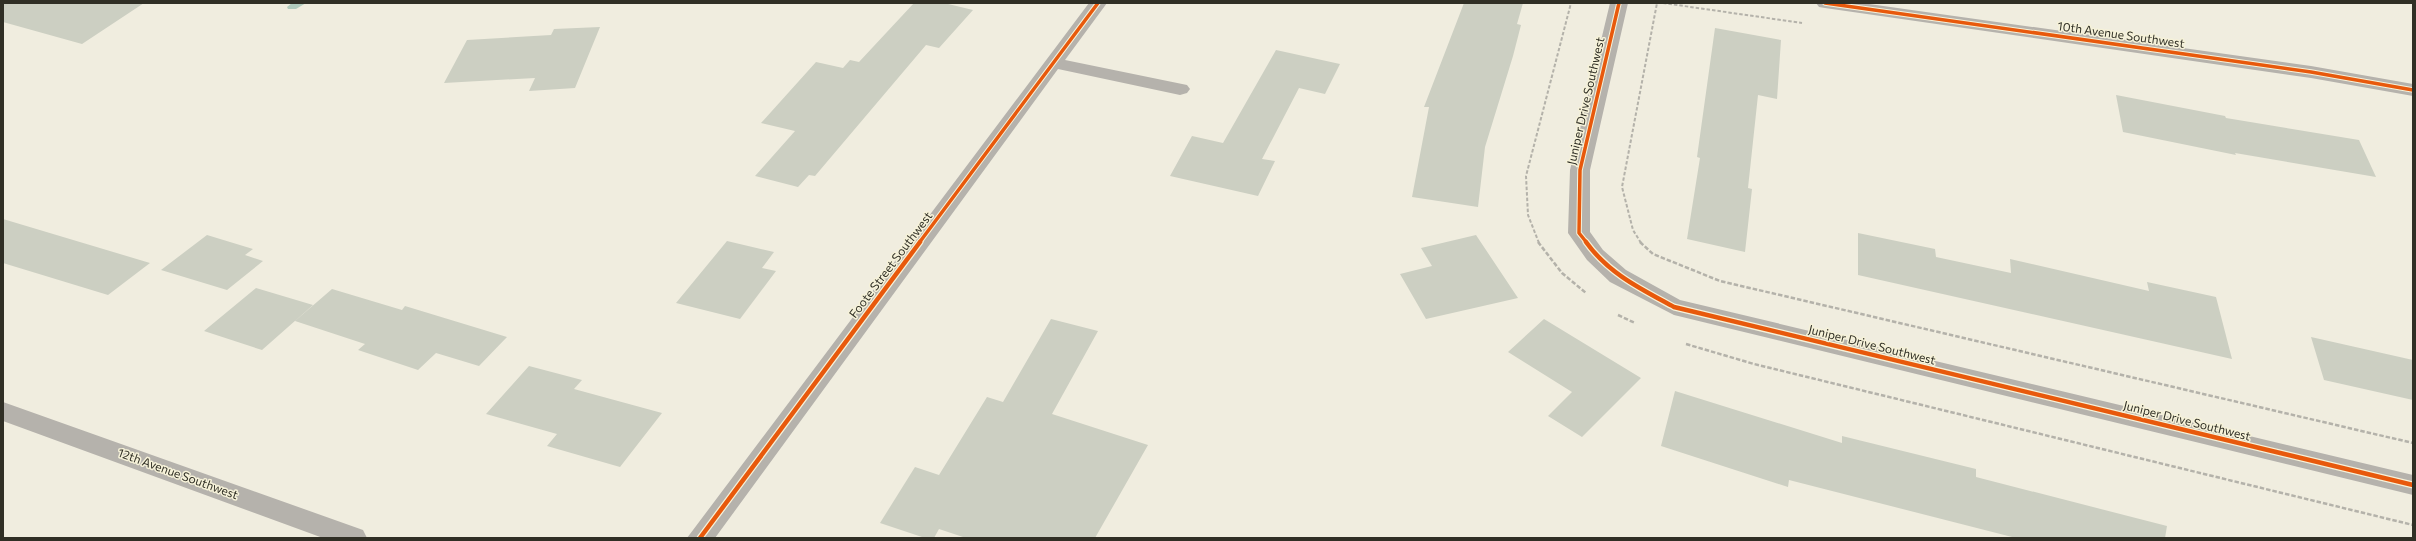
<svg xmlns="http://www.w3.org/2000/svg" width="2416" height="541" font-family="Commissioner,sans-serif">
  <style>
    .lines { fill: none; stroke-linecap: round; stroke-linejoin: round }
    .stream { fill: #b1cbbd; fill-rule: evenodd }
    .building { fill: #cccfc2 }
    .path-far1 { stroke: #b4b2aa; stroke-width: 2; stroke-dasharray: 3.5 2; stroke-linecap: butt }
    .path { stroke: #b4b2aa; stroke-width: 2.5; stroke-dasharray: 4.5 2; stroke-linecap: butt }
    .minor { fill: #b5b2ac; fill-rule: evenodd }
    .cycleway-far1-casing { stroke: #f6f2d9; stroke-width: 5.5 }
    .cycleway-casing { stroke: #f6f2d9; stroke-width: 7 }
    .cycleway-far1 { stroke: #e8590c; stroke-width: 3.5 }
    .cycleway { stroke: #e8590c; stroke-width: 4.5 }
    .labels { text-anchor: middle; stroke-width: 3; stroke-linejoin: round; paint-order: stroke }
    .street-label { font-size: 12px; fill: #302f25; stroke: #f6f2d9 }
  </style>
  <rect width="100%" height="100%" fill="#f0eddf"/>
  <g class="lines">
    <path class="stream" d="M292,3H306L296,9H288L287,7Z"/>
  </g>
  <path class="building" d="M3,3H144L82,44L3,22Z
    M914,3H944L973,10L939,48L926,45L815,176L809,175L798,187L755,176L795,131L761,123L816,62L843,68L850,60L859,62Z
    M1464,3H1523L1517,24L1521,25L1513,56L1485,147L1478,207L1412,197L1429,107H1424Z
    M600,27L575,88L529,91L535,78L444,83L467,40L551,35L554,29Z
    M1715,28L1781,40L1777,99L1758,95L1748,188L1752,189L1745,252L1687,239L1700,158L1697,157Z
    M1276,50L1340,64L1325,94L1299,88L1262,159L1275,161L1258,196L1170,176L1192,136L1223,143Z
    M2116,95L2225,116L2226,118L2359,140L2376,177L2235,153L2236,155L2123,132Z
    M3,219L150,263L108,295L3,263Z
    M1858,233L1935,249L1936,257L2011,273L2010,259L2149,291L2147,282L2216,297L2232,359L1858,275Z
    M207,235L253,249L245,255L263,261L227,290L161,270Z
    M1476,235L1518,298L1426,319L1400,274L1432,266L1421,248Z
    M727,241L774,252L762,268L776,271L740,319L676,303Z
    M256,288L313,305L262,350L204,331Z
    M332,289L402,310L405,306L507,337L479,366L436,353L418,370L358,350L365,344L295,321Z
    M1051,319L1098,331L1052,414L1148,445L1095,538H966L939,529L934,538H925L880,523L915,467L939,475L987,397L1003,402Z
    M1544,319L1641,378L1582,437L1548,416L1572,392L1508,352Z
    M2311,337L2413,360V400L2324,380Z
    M529,366L582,380L574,389L662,413L620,467L547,446L557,434L486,414Z
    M1675,391L1842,443V436L1976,469V477L2167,526L2165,538H2016L1789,480L1788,487L1661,446Z"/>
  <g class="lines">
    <path class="path-far1" d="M1663,3L1802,23
      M1539,243L1528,215L1526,176L1571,3
      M1641,243L1633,230L1622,187L1657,3"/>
    <path class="path" d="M1538,242L1562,273L1586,293
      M1640,242L1653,254L1720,281L2413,443
      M1618,315L1635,323
      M1686,344L1754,364L2413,525"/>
    <path class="minor" d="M1089,3H1107L1065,60L1187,85L1190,89L1187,93L1180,95L1058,69L715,538H687Z
      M1610,3H1628L1590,170V232L1603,250L1626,270L1680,300L2413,475V495L1674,315L1610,282L1587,260L1568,233L1570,170Z
      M1816,3H1862L2311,66L2413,84V96L2311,78L1825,8L1819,7Z
      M3,402L363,530L367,538H323L3,421Z"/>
    <g class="cycleway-far1-casing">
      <path id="cycleway-far1" d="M1825,3L2311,72L2413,90
        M919,243L1098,3
        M1587,243L1579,233L1580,170L1619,3"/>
    </g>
    <g class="cycleway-casing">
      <path id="cycleway" d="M1586,242C1609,274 1641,289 1674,307L2413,485
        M700,538L920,242"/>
    </g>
    <use href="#cycleway-far1" class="cycleway-far1"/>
    <use href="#cycleway" class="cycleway"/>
  </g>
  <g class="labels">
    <g class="street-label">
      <text transform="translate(2121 35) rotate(8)" y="4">10th Avenue Southwest</text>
      <text transform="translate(1586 101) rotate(-77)" y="4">Juniper Drive Southwest</text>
      <text transform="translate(891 265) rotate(-53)" y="4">Foote Street Southwest</text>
      <text transform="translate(1872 345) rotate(14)" y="4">Juniper Drive Southwest</text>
      <text transform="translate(2187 421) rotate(14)" y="4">Juniper Drive Southwest</text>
      <text transform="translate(178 474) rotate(20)" y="4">12th Avenue Southwest</text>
    </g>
  </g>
  <rect width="2416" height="541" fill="none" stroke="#302f25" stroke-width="8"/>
</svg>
